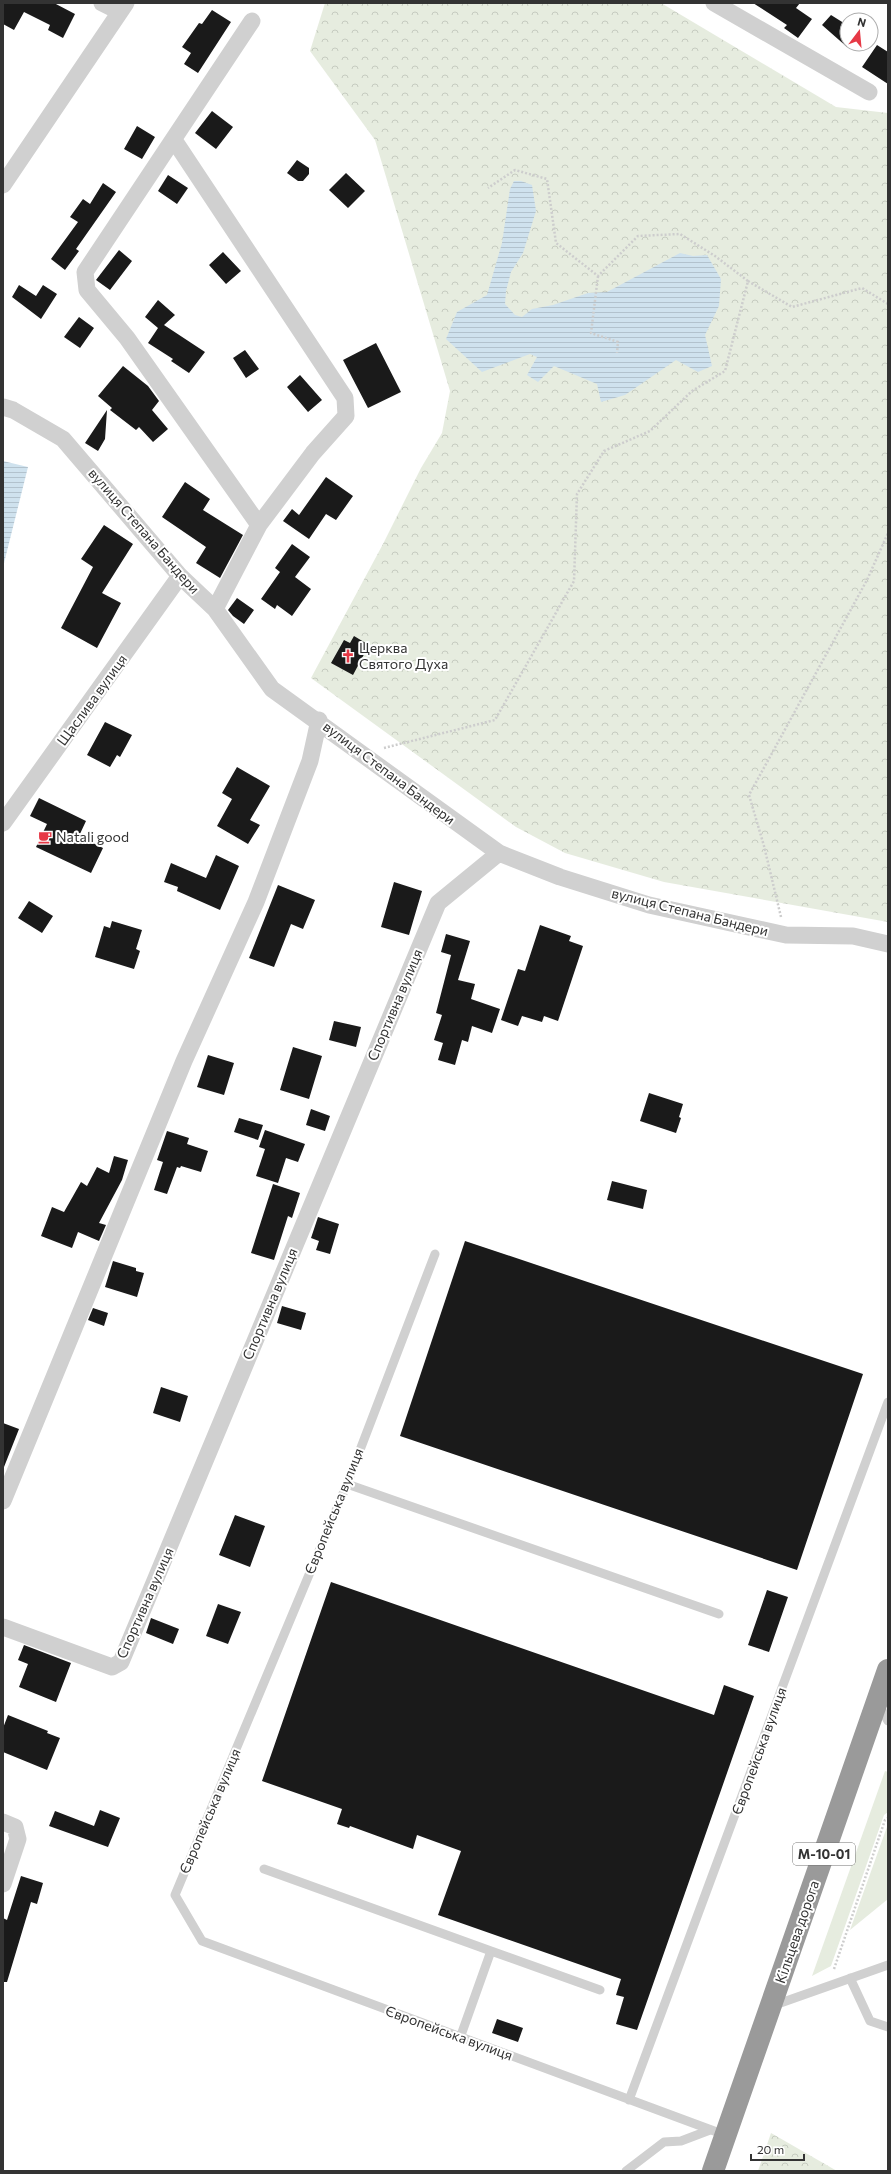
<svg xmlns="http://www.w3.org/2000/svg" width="891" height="2174" font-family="Commissioner,sans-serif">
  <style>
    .green { fill: #e6ecdf }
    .forest { fill: url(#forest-crowns) }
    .water { fill: url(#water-rules) }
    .building { fill: #1a1a1a }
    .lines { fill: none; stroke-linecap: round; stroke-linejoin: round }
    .path { stroke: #cdcdcd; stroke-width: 2.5; stroke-dasharray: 2 2; stroke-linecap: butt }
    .lane { stroke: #d0d0d0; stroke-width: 9 }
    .street { stroke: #d0d0d0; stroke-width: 17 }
    .highway { stroke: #9a9a9a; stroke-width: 22 }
    .labels { text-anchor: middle; stroke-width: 4; stroke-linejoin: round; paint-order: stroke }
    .shield { fill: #fff; stroke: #707070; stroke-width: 1 }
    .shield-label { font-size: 13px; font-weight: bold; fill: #333 }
    .street-label { font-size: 14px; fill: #333; stroke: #fff }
    .poi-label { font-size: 14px; fill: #333; stroke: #fff; text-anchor: start }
  </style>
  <defs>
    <pattern id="forest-crowns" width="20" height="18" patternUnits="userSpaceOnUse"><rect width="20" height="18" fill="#e6ecdf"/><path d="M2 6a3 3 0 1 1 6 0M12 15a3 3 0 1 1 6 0" fill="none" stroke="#c6cbc0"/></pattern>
    <pattern id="water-rules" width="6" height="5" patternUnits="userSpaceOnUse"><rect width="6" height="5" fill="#cfe2ee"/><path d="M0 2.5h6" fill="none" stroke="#b2c2cd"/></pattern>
  </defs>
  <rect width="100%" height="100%" fill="#fff"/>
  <path class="green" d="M885,1771L888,1772V1812L884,1815L831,1966L812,1976Z
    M888,1824V1899L850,1930Z"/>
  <path class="forest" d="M325,3H661L836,107L888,113V922L664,882L565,853L516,827L311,678L383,544L421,468L442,433L450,391L375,140L310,51Z
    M771,2133L837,2171H758Z"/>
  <path class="water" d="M514,181H521L532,185L536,211L523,253L511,272L506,291L505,304L515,315L522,317L532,309L553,305L588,293L607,292L680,253L693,256L707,255L721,279L719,306L705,335L712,366L698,372L676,360L625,395L601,402L597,384L554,366L538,382L527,375L537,357L530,354L482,372L446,339L457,312L487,295L502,243L510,189Z
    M3,461L28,467L3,567Z"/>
  <path class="building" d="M3,3H54L75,14L63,38L48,30L50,25L24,12L14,30L3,24Z
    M753,3H800L796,8L812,19L798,38L784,28L787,25Z
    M212,10L231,22L198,73L184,64L191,53L182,47L199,23L202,24Z
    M831,15L847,25V47L822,25Z
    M877,45L888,52V84L862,67Z
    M212,111L233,127L216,149L195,133Z
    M137,126L155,137L142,159L124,149Z
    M297,160L309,168V174L303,181H298L287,173Z
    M346,173L365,191L348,208L329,190Z
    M168,175L188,188L177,204L158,191Z
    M103,183L116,192L76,249L79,251L65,270L51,259L78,222L70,217L83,199L90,204Z
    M119,250L132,261L110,290L96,280Z
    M223,252L241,271L226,284L209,265Z
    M19,285L36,296L43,285L57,294L41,319L12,297Z
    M158,300L175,315L164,325L205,352L189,373L171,361L173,359L148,343L158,328L145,317Z
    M79,317L94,328L80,348L64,337Z
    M376,343L401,392L368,408L343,360Z
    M245,350L259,369L246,378L233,358Z
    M123,366L148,386L159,401L152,410L168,429L153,442L139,427L136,430L110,410L112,408L98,396Z
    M300,375L322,400L308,412L287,387Z
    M107,410L105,439L98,451L85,443Z
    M326,477L353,496L336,520L326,514L309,539L283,521L292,509L299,515Z
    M185,482L210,499L203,510L243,535L220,578L196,563L206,547L162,517Z
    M104,525L133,544L102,593L121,603L97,648L61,628L93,567L81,559Z
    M292,544L310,557L295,577L311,589L292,616L277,605L275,609L261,599L280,572L275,568Z
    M237,598L254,610L244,624L233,616L228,610Z
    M354,636L369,645L353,675L331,663L344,640L350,643Z
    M105,722L132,735L120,757L117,755L110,767L87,755Z
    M237,767L270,786L250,820L260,825L248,844L217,826L232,799L222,793Z
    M39,798L86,821L79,836L103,848L91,873L36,847L47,824L30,816Z
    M216,855L239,866L220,910L177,891L178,887L164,882L171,863L206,878Z
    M394,882L422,891L409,935L381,927Z
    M278,885L315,900L303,929L291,924L274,967L249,958Z
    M29,901L53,916L42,933L18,918Z
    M112,921L142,930L136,949L140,951L134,969L95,957L104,926L110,928Z
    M540,925L571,936L569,941L583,946L558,1021L544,1016L542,1022L522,1016L518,1026L501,1020L518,969L525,971Z
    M446,934L470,941L458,980L475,984L471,999L500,1009L492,1033L472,1026L468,1042L462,1040L455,1065L438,1060L443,1043L434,1040L442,1015L436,1013L451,955L441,952Z
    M334,1021L361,1027L356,1047L329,1040Z
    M293,1047L322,1056L309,1099L280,1090Z
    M208,1055L234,1063L224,1095L197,1087Z
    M649,1093L683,1104L679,1117L681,1118L676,1133L640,1121Z
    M311,1109L330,1116L325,1131L306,1125Z
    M239,1118L263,1125L258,1140L234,1132Z
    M265,1130L305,1144L298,1162L286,1158L278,1183L256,1176L265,1149L259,1147Z
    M167,1131L189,1138L187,1144L208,1151L201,1172L181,1166L180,1168L177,1167L167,1194L154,1190L163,1162L157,1160Z
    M114,1156L128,1160L122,1180L99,1223L106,1225L99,1241L78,1232L72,1248L41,1236L52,1207L64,1212L81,1182L87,1186L97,1167L109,1173Z
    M612,1181L647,1190L643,1209L607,1200Z
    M273,1184L300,1193L292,1218L288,1216L274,1260L251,1253Z
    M318,1217L339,1224L330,1254L316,1250L319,1241L311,1238Z
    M465,1241L863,1374L797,1570L400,1436Z
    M113,1261L136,1268V1271L144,1273L137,1297L105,1287Z
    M282,1306L306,1313L301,1330L277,1323Z
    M93,1308L108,1313L104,1326L88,1320Z
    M161,1387L188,1396L180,1422L153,1413Z
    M3,1423L19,1429L4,1467H3Z
    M235,1515L265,1526L250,1567L219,1555Z
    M331,1582L714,1715L724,1685L754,1696L637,2030L616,2024L624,1997L616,1995L621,1979L438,1915L461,1851L417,1835L413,1849L350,1826L349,1828L337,1824L342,1809L262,1781Z
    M767,1590L788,1597L769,1652L748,1645Z
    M218,1604L241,1612L228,1644L206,1636Z
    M151,1618L179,1629L173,1644L146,1633Z
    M24,1645L71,1663L56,1702L19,1687L28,1664L18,1660Z
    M8,1715L48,1731L47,1733L60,1738L47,1770L3,1752V1728Z
    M100,1810L120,1818L108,1847L49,1826L55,1811L94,1826Z
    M21,1876L43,1883L37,1904L31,1902L7,1982H3V1918L7,1920Z
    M497,2019L523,2028L518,2042L492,2033Z"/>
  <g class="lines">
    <path class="path" d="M598,276L591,333L618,342L617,353
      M748,281L792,307L862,288L888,304
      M384,748L495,720L574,581L577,494L604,451L650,431L692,391L725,371L748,281L715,256L680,234L638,236L598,276L556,243L547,179L515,170L488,188
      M781,917L764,846L749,795L867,580L888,533
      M834,1969L885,1820L888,1818"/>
    <path class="lane" d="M435,1254L347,1484L175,1895L202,1941L725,2135
      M347,1484L719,1614
      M879,1705L888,1721
      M264,1869L491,1951L460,2038
      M491,1951L600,1990
      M850,1978L870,2021L888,2027
      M772,2006L888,1965
      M629,2100L888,1402
      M626,2171L664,2142L681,2141L710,2130"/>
    <path class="street" d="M102,3L120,12
      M714,3L869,92
      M252,21L85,272L87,290L127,338L259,525
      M174,140L345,398L346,416L313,453L259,525L215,609
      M3,185L126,3
      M3,407L13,410L63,439L180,576L215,609L272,689L499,853L560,877L649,905L786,935L853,936L888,944
      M3,823L180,576
      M3,1501L184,1061L256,902L310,761L319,720
      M3,1627L112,1667L121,1662L438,903L499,853
      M3,1822L15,1827L18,1839L3,1884"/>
    <path class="highway" d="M713,2171L888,1670"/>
  </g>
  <defs>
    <g id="church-bare" transform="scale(1.08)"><path d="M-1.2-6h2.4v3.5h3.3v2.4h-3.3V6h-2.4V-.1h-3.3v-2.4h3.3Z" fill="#e63946" stroke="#fff" stroke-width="2.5" paint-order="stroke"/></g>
    <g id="cafe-bare" transform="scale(1.08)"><path d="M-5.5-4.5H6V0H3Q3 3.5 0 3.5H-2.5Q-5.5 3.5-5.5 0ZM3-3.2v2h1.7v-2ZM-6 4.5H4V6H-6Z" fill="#e63946" stroke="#fff" stroke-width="2.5" paint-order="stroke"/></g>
  </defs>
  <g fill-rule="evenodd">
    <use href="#church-bare" x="348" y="656"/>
    <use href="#cafe-bare" x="45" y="837"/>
  </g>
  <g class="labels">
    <rect class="shield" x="793" y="1843" width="62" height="22" rx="3"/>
    <g class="shield-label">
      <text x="824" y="1859">М-10-01</text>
    </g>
    <g class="street-label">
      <text transform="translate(144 531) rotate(49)" y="5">вулиця Степана Бандери</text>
      <text transform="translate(92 700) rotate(-54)" y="5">Щаслива вулиця</text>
      <text transform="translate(389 773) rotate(37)" y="5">вулиця Степана Бандери</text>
      <text transform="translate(690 912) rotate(14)" y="5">вулиця Степана Бандери</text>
      <text transform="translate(395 1005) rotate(-67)" y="5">Спортивна вулиця</text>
      <text transform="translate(270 1304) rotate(-67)" y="5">Спортивна вулиця</text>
      <text transform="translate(334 1511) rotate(-68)" y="5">Європейська вулиця</text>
      <text transform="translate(145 1603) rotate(-66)" y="5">Спортивна вулиця</text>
      <text transform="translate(759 1751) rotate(-70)" y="5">Європейська вулиця</text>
      <text transform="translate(210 1811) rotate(-67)" y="5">Європейська вулиця</text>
      <text transform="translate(797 1932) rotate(-71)" y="5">Кільцева дорога</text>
      <text transform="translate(449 2033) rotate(20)" y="5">Європейська вулиця</text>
    </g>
    <g class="poi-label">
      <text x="359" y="653">Церква<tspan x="359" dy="16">Святого Духа</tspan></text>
      <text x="56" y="842">Natali good</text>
    </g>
  </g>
  <rect width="891" height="2174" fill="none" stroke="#333333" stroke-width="8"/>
  <g transform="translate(859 32) rotate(16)"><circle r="19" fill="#ffffff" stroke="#adadad"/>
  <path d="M0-3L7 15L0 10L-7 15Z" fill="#e63946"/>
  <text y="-6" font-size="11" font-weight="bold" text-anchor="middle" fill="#333333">N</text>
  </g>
  <path d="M751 2154v6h53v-6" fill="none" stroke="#333333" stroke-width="2"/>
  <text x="757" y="2154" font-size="12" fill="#333333" stroke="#ffffff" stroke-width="3" paint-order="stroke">20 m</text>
</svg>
